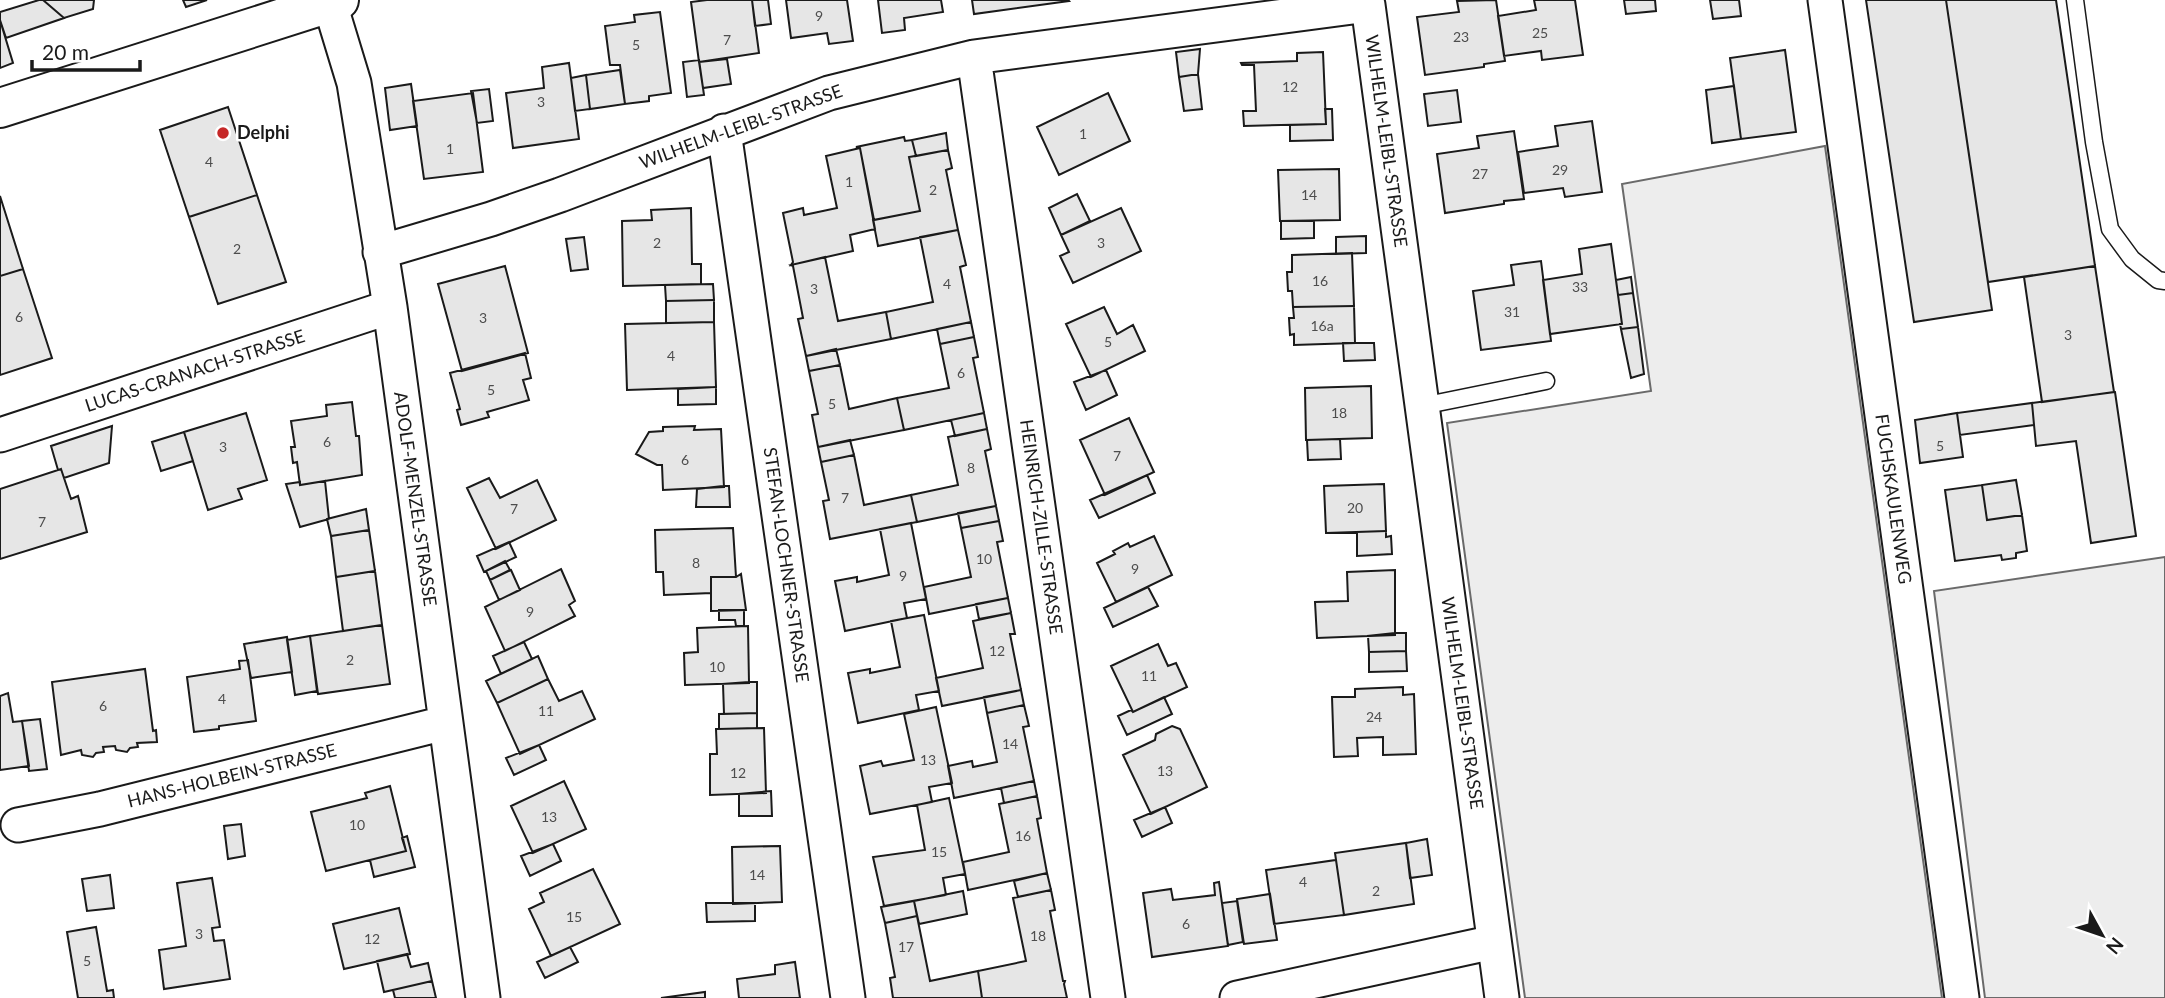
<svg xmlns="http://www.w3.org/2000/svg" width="2165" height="998" font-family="Lato,sans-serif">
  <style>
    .green { fill: #ededed; stroke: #6a6a6a; stroke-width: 2 }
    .building { fill: #e6e6e6; stroke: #1a1a1a; stroke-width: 2 }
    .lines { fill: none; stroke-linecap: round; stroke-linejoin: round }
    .lane-casing { stroke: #1a1a1a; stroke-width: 19 }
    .street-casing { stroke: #1a1a1a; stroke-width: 37 }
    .secondary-casing { stroke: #1a1a1a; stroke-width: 42 }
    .lane { stroke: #fff; stroke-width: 16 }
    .street { stroke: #fff; stroke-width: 33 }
    .secondary { stroke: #fff; stroke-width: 38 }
    .poi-dot { fill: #c62828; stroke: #fff; stroke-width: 2.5 }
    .labels { text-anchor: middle; stroke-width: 5; stroke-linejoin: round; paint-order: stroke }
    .number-label { font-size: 14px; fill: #4d4d4d }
    .street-label { font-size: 18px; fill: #1a1a1a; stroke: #fff }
    .poi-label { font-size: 18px; font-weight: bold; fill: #1a1a1a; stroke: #fff; text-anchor: start }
  </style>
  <rect width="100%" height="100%" fill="#fff"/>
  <path class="green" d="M1825,146L1942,998H1525L1447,423L1651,391L1622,184Z
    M2165,557V998H1985L1934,591Z"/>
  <path class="building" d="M39,0H43L64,18L6,38L0,20V12Z
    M43,0H94L93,9L64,18Z
    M183,0H207L186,7Z
    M707,0H752L759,53L699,62L691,2Z
    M752,0H768L771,24L755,26Z
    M786,0H847L853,41L829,44L827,33L791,38Z
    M878,0H941L943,12L904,18L905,30L882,33Z
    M972,0H1068L1069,1L974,14Z
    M1496,0L1505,61L1484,64V67L1425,75L1417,17L1459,12L1457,1Z
    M1534,0H1575L1583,55L1542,60L1541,51L1504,56L1498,16L1536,10Z
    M1624,0H1655L1656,11L1626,14Z
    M1710,0H1739L1741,16L1713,19Z
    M1866,0H1946L1992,310L1914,322Z
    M1946,0H2056L2095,266L1988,282Z
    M660,12L671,93L649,96V101L625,104L620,65H610L605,26L635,22L634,15Z
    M0,20L13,63L0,68Z
    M1200,49L1198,74L1179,77L1176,52Z
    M1785,50L1796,132L1741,139L1730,58Z
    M1323,52L1326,124L1244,126L1243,111H1256L1254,65H1242L1241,63L1297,61V53Z
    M727,59L731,84L703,88L699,62Z
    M699,60L704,95L687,97L683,62Z
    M569,63L579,139L513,148L506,93L544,88L542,67Z
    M620,70L625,104L590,109L586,75Z
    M1198,74L1202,109L1184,111L1179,77Z
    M586,75L590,109L575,111L571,78Z
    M411,84L417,126L390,130L385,88Z
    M1734,86L1741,139L1712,143L1706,90Z
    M489,89L493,121L477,123L471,91Z
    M1457,90L1461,122L1428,126L1424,94Z
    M473,93L483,172L424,179L413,101Z
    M1108,93L1130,141L1059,175L1037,127Z
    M228,107L257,195L189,217L160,130Z
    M1325,109H1332L1333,140L1290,141V125L1326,124Z
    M1592,121L1602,192L1565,197L1563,188L1524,193L1518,152L1558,146L1555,126Z
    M1514,131L1524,199L1504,201V204L1445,213L1437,154L1479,148L1477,136Z
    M946,133L948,150L916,156L912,140Z
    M904,137L905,141L912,140L916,156L909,157L920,211L874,220L860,148L856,147Z
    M860,148L875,229L850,235L853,251L791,265L793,262L783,213L803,208L804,215L837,208L826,156Z
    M948,150L952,168L946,170L958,230L878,246L873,220L920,211L909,157Z
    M1339,169L1340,220L1280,221L1278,170Z
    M1077,194L1090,221L1061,235L1049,208Z
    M257,195L286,282L218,304L189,217Z
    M0,196L23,269L0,276Z
    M691,208L692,264H701V284L623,286L622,221L652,220L651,210Z
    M1121,208L1141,251L1073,283L1060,256L1069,252L1061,235Z
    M1281,221H1314V238L1281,239Z
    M958,230L966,265L960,267L971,322L891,339L886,312L933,302L920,237Z
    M1366,236V253L1336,254V237Z
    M584,237L588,269L571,271L566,239Z
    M1611,244L1622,324L1550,334L1543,280L1582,274L1579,249Z
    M1352,253L1354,306L1293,307L1292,291H1288L1287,272H1292V255Z
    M825,257L838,321L886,312L891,339L806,356L798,319L803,318L793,266L791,265Z
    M1541,261L1551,341L1481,350L1473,291L1514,285L1511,265Z
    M505,266L528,353L462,371L438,284Z
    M2095,266L2114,392L2042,402L2024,277Z
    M23,269L52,358L0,375V276Z
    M1631,277L1633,293L1618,295L1616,280Z
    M713,284L714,300L666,301L665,285Z
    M1633,293L1638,327L1621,329L1620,324H1622L1618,295Z
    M714,300V322L666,323V301Z
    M1354,306L1355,343L1294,345V334L1290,335L1289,318H1294L1293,307Z
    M1104,307L1117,334L1133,325L1145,351L1091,377L1066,324Z
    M714,322L716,387L627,390L625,324Z
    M971,322L974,337L940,344L937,329Z
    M1638,327L1644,374L1631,378L1621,329Z
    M974,337L978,357L973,358L984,413L904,430L897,398L949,388L940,344Z
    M1343,343H1374L1375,360L1344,361Z
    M836,349L840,365L809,371L806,356Z
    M525,353L531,378L523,380L529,400L487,412L489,417L461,425L457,410L460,409L450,373Z
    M840,365L849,409L897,398L904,430L818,447L812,415L818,414L809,371Z
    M1106,370L1117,395L1086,410L1074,382Z
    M1371,386L1372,438L1306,440L1305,388Z
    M716,387V404L678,405V389Z
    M2115,392L2136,536L2091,543L2076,441L2036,446L2032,403Z
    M352,402L356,436H359L362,475L300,485L297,462L293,463L291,447H295L291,421L327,416L326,405Z
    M2032,403L2034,425L1960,435L1957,413Z
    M246,413L267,480L238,489L242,499L208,510L184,432Z
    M984,413L987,429L955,436L951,420Z
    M1957,413L1963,457L1920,463L1915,420Z
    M1129,418L1154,472L1105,495L1080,440Z
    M112,426L109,463L64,478L61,469L58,470L51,446Z
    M695,426L694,430L721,429L724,487L663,490L662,465H657L636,454L649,432L663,431V427Z
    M987,429L991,449L985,451L996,506L917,522L911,495L958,485L948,437Z
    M184,432L193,461L161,471L152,442Z
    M1340,439L1341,459L1308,460L1307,440Z
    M850,440L854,455L821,462L818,447Z
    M854,455L864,505L911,495L917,522L830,539L823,501L829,500L821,462Z
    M61,469L71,499L78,496L87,532L0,559V489Z
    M1147,475L1155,493L1099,518L1090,500Z
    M489,478L500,498L537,480L556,520L496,549L467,488Z
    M2016,480L2022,515L1987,520L1982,485Z
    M325,481L329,519L300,527L286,484L300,482V485Z
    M1384,484L1386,531L1326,533L1324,486Z
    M1982,485L1987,520L2022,515L2027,551L2016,553V558L2002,560L2001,555L1955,561L1945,490Z
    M723,486H729L730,507H696L697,489Z
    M996,506L999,521L961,528L958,513Z
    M366,509L369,530L331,536L327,519Z
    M999,521L1003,541L997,542L1008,598L929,614L924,587L971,577L961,528Z
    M911,523L926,599L904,603L907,618L845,631L835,581L857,577V582L889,575L880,529Z
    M733,528L736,577H711V593L664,595L663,572H656L655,530Z
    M369,530L375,571L336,577L331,536Z
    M1386,531V537L1391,536L1392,554L1357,556V532Z
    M1154,536L1172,575L1116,602L1097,563L1115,554L1113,551L1128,543L1130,547Z
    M509,542L516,557L484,572L477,556Z
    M505,561L510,570L490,580L486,571Z
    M561,569L575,601L569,605L575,616L505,651L485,607Z
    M511,570L520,590L499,600L490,580Z
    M1395,570V635L1317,638L1315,602L1348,601L1347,572Z
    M375,571L382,625L343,631L336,577Z
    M741,574L746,610L711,611V577H736Z
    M1148,587L1158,606L1113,627L1104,608Z
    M1008,598L1011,613L979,619L976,604Z
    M719,610H744V626H736L735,620H719Z
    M1011,613L1015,634H1010L1021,690L942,706L936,678L983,668L973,621Z
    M924,615L939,691L916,695L919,710L858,723L848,673L870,669V673L900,667L891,621Z
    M382,625L390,684L318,694L310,636Z
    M748,626L749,683L685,685L684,653L698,652L697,628Z
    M1395,633H1406V651L1369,652L1368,636Z
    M310,636L317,691L295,695L287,640Z
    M287,637L292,672L251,678L244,644Z
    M524,642L532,659L501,674L493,656Z
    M1158,644L1168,666L1176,663L1187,687L1133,712L1111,666Z
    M1406,651L1407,671L1369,672V652Z
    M538,656L548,679L497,703L486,681Z
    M248,660L256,721L219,726V729L194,732L187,677L240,669L239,661Z
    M145,669L153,731L156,730L157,742L137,743L138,747L130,748L127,752L116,750L115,746L103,747L104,752L96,753L93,757L82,755L81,750L61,755L52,682Z
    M548,679L559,701L582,691L595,719L520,754L497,703Z
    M749,682H757V713L724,714L723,684Z
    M1403,687V695L1414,694L1416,754L1383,755V737L1357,738L1358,756L1334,757L1332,697H1355V689Z
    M1021,690L1024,705L987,713L984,697Z
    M8,693L13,722L22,721L29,766L0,770V696Z
    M1164,697L1172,714L1127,735L1118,716L1131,710L1133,712Z
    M1024,705L1029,726L1023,727L1034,781L954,798L948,766L972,761L973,767L997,762L987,713Z
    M936,707L952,783L929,787L932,802L870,814L860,766L881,761L883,766L914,760L904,714Z
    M757,713V728L719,729V714Z
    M40,719L47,769L29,771L22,721Z
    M1172,726L1180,729L1207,787L1151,814L1123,755L1155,740L1156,734Z
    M764,728L766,793L710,795V754H717L716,729Z
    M539,745L546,760L514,775L506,758Z
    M564,781L586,829L533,853L511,806Z
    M1034,781L1037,796L1004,803L1001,788Z
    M390,786L406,851L326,871L311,812L367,798L365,793Z
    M771,791L772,816H739V794Z
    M1037,796L1041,818L1037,819L1047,873L968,890L963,862L1009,852L999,804Z
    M949,798L965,874L943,878L946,895L884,906L873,857L925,850L917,805Z
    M1165,807L1172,823L1142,837L1134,820Z
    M241,824L245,856L228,859L224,826Z
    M407,836L415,867L374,877L370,860L406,851L402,838Z
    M1427,839L1432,875L1410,878L1406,843Z
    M1406,843L1414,904L1344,915L1335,853Z
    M553,844L561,861L530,876L521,856Z
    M780,846L782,902L733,904L732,847Z
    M1336,860L1344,915L1274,924L1266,870Z
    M593,869L620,924L551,956L529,909L544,902L540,893Z
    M1047,873L1051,890L1018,897L1014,881Z
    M110,875L114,908L87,911L82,879Z
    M212,878L220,927L212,928L214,941L224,940L230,979L164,989L159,950L186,946L177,883Z
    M1219,882L1228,946L1152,957L1143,893L1171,889L1173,900L1215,895L1214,883Z
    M1051,890L1055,910L1050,911L1063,981H1065L1064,984L1067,998H982L978,971L1026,961L1013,898Z
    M963,891L967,914L919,924L914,901Z
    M1270,894L1277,940L1244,944L1237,899Z
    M914,901L917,916L885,923L881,907Z
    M1237,901L1243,942L1228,945L1222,903Z
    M706,903H755V921L707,922Z
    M399,908L410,954L344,969L333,924Z
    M917,916L930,981L978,971L982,998H893L890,978L895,977L885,923Z
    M96,927L107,991L113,990L114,998H78L67,932Z
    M570,947L578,962L545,978L537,962Z
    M407,954L411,967L428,963L432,981L384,992L377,961Z
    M795,962L800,998H739L737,979L775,974V965Z
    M432,981L436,998H395L393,990Z
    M705,992V998H661Z"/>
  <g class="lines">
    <g class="lane-casing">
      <path id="lane" d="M2075,0L2094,142L2110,229L2132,259L2158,280L2165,281
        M1422,406L1546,381"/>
    </g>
    <g class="street-casing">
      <path id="street" d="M1825,0L1962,998
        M330,4L354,83L390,307L483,998
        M974,57L1108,998
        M724,131L848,998
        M380,252L491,219L560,195L829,93L974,57L1368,5L1502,998
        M0,435L390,307
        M18,825L100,809L445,723
        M1237,998L1494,942"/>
    </g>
    <g class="secondary-casing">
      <path id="secondary" d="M0,108L339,0"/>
    </g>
    <use href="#lane" class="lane"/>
    <use href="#street" class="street"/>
    <use href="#secondary" class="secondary"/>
  </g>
  <circle class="poi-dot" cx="223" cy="133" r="7"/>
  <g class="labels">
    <g class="number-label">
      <text x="819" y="21">9</text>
      <text x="1540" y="38">25</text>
      <text x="1461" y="42">23</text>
      <text x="727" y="45">7</text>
      <text x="636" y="50">5</text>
      <text x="1290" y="92">12</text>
      <text x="541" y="107">3</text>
      <text x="1083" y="139">1</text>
      <text x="450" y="154">1</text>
      <text x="209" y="167">4</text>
      <text x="1560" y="175">29</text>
      <text x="1480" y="179">27</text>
      <text x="849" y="187">1</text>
      <text x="933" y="195">2</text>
      <text x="1309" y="200">14</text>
      <text x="657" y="248">2</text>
      <text x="1101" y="248">3</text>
      <text x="237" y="254">2</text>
      <text x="1320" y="286">16</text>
      <text x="947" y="289">4</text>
      <text x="1580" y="292">33</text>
      <text x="814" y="294">3</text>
      <text x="1512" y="317">31</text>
      <text x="19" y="322">6</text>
      <text x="483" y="323">3</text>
      <text x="1322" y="331">16a</text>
      <text x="2068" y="340">3</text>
      <text x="1108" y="347">5</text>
      <text x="671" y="361">4</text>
      <text x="961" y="378">6</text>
      <text x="491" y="395">5</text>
      <text x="832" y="409">5</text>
      <text x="1339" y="418">18</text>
      <text x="327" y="447">6</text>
      <text x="1940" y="451">5</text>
      <text x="223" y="452">3</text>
      <text x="1117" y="461">7</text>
      <text x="685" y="465">6</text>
      <text x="971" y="473">8</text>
      <text x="845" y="503">7</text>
      <text x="1355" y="513">20</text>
      <text x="514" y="514">7</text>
      <text x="42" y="527">7</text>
      <text x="984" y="564">10</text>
      <text x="696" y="568">8</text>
      <text x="1135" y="574">9</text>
      <text x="903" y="581">9</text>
      <text x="530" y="617">9</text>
      <text x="997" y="656">12</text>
      <text x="350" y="665">2</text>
      <text x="717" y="672">10</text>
      <text x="1149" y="681">11</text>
      <text x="222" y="704">4</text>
      <text x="103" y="711">6</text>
      <text x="546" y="716">11</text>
      <text x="1374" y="722">24</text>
      <text x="1010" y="749">14</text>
      <text x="928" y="765">13</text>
      <text x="1165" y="776">13</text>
      <text x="738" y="778">12</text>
      <text x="549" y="822">13</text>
      <text x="357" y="830">10</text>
      <text x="1023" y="841">16</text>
      <text x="939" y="857">15</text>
      <text x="757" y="880">14</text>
      <text x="1303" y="887">4</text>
      <text x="1376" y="896">2</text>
      <text x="574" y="922">15</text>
      <text x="1186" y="929">6</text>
      <text x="199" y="939">3</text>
      <text x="1038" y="941">18</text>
      <text x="372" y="944">12</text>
      <text x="906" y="952">17</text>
      <text x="87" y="966">5</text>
    </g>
    <g class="street-label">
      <text transform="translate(741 127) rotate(-20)" y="6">WILHELM-LEIBL-STRASSE</text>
      <text transform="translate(1386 141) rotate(82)" y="6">WILHELM-LEIBL-STRASSE</text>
      <text transform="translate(195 371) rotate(-18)" y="6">LUCAS-CRANACH-STRASSE</text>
      <text transform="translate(415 499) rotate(82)" y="6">ADOLF-MENZEL-STRASSE</text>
      <text transform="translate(1893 499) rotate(82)" y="6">FUCHSKAULENWEG</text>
      <text transform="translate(1041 527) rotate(82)" y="6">HEINRICH-ZILLE-STRASSE</text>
      <text transform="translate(786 565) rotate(82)" y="6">STEFAN-LOCHNER-STRASSE</text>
      <text transform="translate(1462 703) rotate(82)" y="6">WILHELM-LEIBL-STRASSE</text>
      <text transform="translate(232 776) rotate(-14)" y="6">HANS-HOLBEIN-STRASSE</text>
    </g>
    <g class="poi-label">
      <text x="237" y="139">Delphi</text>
    </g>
  </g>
  <g transform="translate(2102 935) rotate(130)" stroke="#ffffff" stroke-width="5" paint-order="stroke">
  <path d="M0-5L12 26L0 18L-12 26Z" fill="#1a1a1a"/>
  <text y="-10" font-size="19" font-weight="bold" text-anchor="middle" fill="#1a1a1a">N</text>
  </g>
  <path d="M32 60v10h108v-10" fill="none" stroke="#1a1a1a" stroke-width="3.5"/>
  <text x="42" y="60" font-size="21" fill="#1a1a1a" stroke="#ffffff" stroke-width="5" paint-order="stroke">20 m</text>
</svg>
